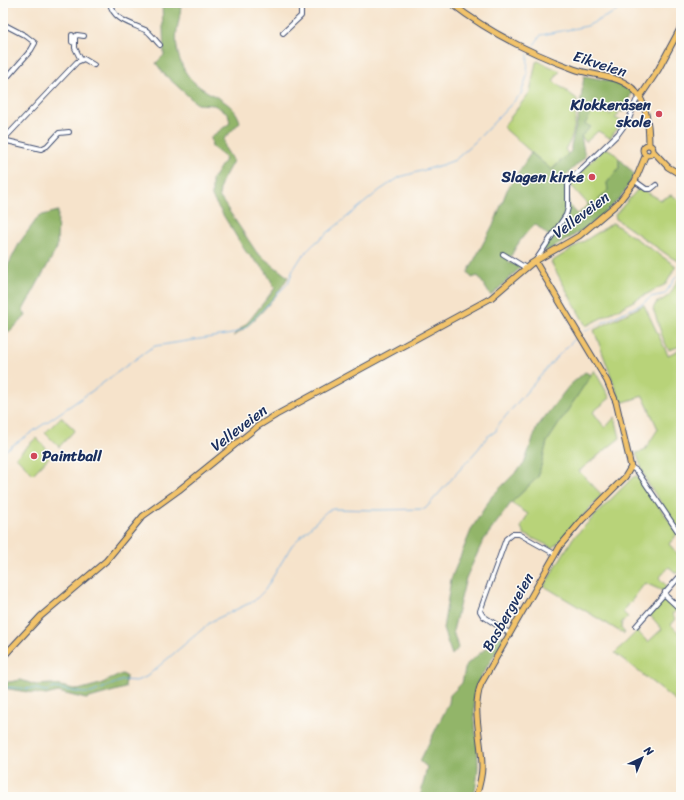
<svg xmlns="http://www.w3.org/2000/svg" width="684" height="800" font-family="Sriracha,sans-serif">
  <style>
    .green { fill: #b8d379; stroke: #6a816c }
    .forest { fill: #92b569; stroke: #567264 }
    .lines { fill: none; stroke-linecap: round; stroke-linejoin: round }
    .stream { stroke: #6fafe3; stroke-width: 1 }
    .minor-casing { stroke: #3c4a6e; stroke-width: 6 }
    .major-casing { stroke: #3c4a6e; stroke-width: 7 }
    .minor { stroke: #fff; stroke-width: 4 }
    .major { stroke: #f2c36a; stroke-width: 5 }
    .poi-dot { fill: #d1495b; stroke: #fdfcf7; stroke-width: 1.5 }
    .labels { text-anchor: middle; stroke-width: 3; stroke-linejoin: round; paint-order: stroke }
    .street-label { font-size: 15px; fill: #1b2f5e; stroke: #fdfcf7 }
    .poi-label { font-size: 15px; font-weight: bold; fill: #1b2f5e; stroke: #fdfcf7; text-anchor: end }
  </style>
  <rect width="100%" height="100%" fill="#fdfcf7"/>
  <filter id="ink" filterUnits="userSpaceOnUse"><feTurbulence type="fractalNoise" baseFrequency=".025" numOctaves="2"/><feDisplacementMap in="SourceGraphic" scale="8" xChannelSelector="R" yChannelSelector="G"/><feConvolveMatrix kernelMatrix="1 2 1 2 8 2 1 2 1" color-interpolation-filters="sRGB"/></filter>
  <filter id="wash" filterUnits="userSpaceOnUse"><feTurbulence type="fractalNoise" baseFrequency=".012" numOctaves="4" result="noise"/><feDisplacementMap in="SourceGraphic" scale="16" xChannelSelector="R" yChannelSelector="G"/><feGaussianBlur stdDeviation="0.9" result="paint"/><feColorMatrix in="noise" values="0 0 0 0 0 0 0 0 0 0 0 0 0 0 0 0 0 1.4 0 .05"/><feComposite in="paint" operator="in"/></filter>
  <g filter="url(#wash)">
    <rect width="100%" height="100%" fill="#f6e3cb"/>
    <path class="green" d="M538,61L560,71L553,81L577,99C576,115 575,138 565,149L568,154L551,170L503,127L530,92L536,62Z
      M595,107L610,115L612,110H616L619,114L615,118L623,122L610,138L598,131L586,142L581,136L590,128L585,124Z
      M605,148L612,151L619,158V168L607,183L608,190L592,206L586,202L569,183Z
      M639,188L661,200L671,195L681,201V260L679,261L672,258L616,219L615,215Z
      M613,223L676,266L666,284L586,326L551,262Z
      M681,276V346L669,350C661,338 659,323 653,309L656,303C676,294 670,290 681,276Z
      M644,305L668,355L681,349V532L647,482L636,453L644,451L658,429L643,396L621,403L594,330Z
      M594,370L610,398L593,412L605,428L615,417L620,438L579,471L602,495L553,548L524,534L521,527L528,514L511,503L538,477L547,442Z
      M61,417L75,430L59,447L45,433Z
      M36,438L52,454L33,474L16,457Z
      M637,476L678,533L669,544L681,558V572L676,573L669,567L659,578L667,586L663,591L645,583L623,612L628,617L622,622L621,628L625,633L624,634L544,586L573,538L633,477Z
      M665,596L677,610L672,614L676,619L671,625L681,635V705L615,653L637,631L648,642L662,629L649,614Z"/>
    <path class="forest" d="M162,3H181C181,18 174,32 177,48C179,61 185,75 195,83C210,97 234,100 240,122L224,139L225,148L233,161L221,183L219,196L257,253L288,277C276,297 253,325 233,336L249,321L275,288L265,270L246,252L212,197V180L226,158L212,147L211,137L230,123L228,113L214,105L197,104L164,74L156,63L164,55Z
      M584,76L616,82L632,92L623,112L612,108L606,113L595,107L585,124L591,127L581,136L585,157L564,177L568,181L569,205L578,214L588,204L592,206L608,190L607,183L619,168V158L634,174C621,208 578,235 546,251L543,250L549,236L535,224C523,235 515,247 508,262L521,267L491,296L478,276L472,278L468,272L495,221L507,190L531,153L552,170L571,151V146L579,114Z
      M58,211L57,248L23,310L26,316L3,337V275L20,242L39,216Z
      M585,372L591,375L547,442L538,477L511,503L483,541L466,578L453,631L458,648L452,655L443,629L451,579L472,528L492,496L524,464L537,427L569,386Z
      M505,635C500,650 477,678 475,691C471,728 485,760 473,797H420L427,767L420,761L449,703L450,695L462,683L466,665L498,638Z
      M122,674L126,676L125,688L86,699L58,692L46,695L3,688V683L21,680L36,685L52,684L78,690L100,684Z"/>
    <g class="lines">
      <path class="stream" d="M534,45L541,35L587,26L617,11L627,3
        M585,331L642,304L651,297L665,294L681,269
        M3,452L92,391L148,350L155,346L232,334L245,328L288,283L293,270L302,256L314,244L380,190L400,177L442,165L455,160L476,141L521,94L527,76L528,54
        M3,687L36,689L46,691L55,688L82,693H91L123,680L136,681L146,677L212,621L254,601L265,590L292,545L327,511L333,509L377,510L425,509L479,448L487,437L496,431L498,425L555,359L577,337"/>
    </g>
  </g>
  <g filter="url(#ink)">
    <g class="lines">
      <g class="minor-casing">
        <path id="minor" d="M110,3C113,21 134,24 147,31C152,35 156,41 160,45
          M3,24L26,36L35,43L31,50L3,82
          M283,33L301,16V8L298,3
          M72,35V42L75,43V48L81,60
          M75,43V37L77,35L84,36
          M3,140L77,62L84,59L94,65
          M3,140L41,149L47,146L59,133L69,132
          M635,181L646,189H651L656,185
          M503,254L526,268
          M536,260L566,215L568,208V182L618,134L629,119L636,101L640,97
          M631,467L637,471L681,536
          M665,592L666,596L681,610
          M636,626L681,575
          M509,633L483,616L480,611L506,539L512,534H519L555,554"/>
      </g>
      <g class="major-casing">
        <path id="major" d="M451,3C488,32 530,53 574,69C595,77 621,74 636,92C647,104 649,129 649,145
          M640,97L658,70L681,27
          M643 150a5 5 0 1 1 10 0a5 5 0 1 1-10 0Z
          M653,151L668,167L681,175
          M3,657L41,616L106,561L143,516L179,490L258,426L276,415L491,298L532,263L579,236L618,203L635,181L646,154
          M476,797C479,787 482,777 482,767C482,739 471,710 481,684L560,546L582,520L625,477L631,467L616,402L607,381L535,261"/>
      </g>
      <use href="#minor" class="minor"/>
      <use href="#major" class="major"/>
    </g>
  </g>
  <g class="poi-dot">
    <circle cx="659" cy="114" r="4"/>
    <circle cx="592" cy="177" r="4"/>
    <circle cx="34" cy="456" r="4"/>
  </g>
  <g class="labels">
    <g class="street-label">
      <text transform="translate(600 64) rotate(18)" y="5">Eikveien</text>
      <text transform="translate(581 215) rotate(-37)" y="5">Velleveien</text>
      <text transform="translate(239 428) rotate(-37)" y="5">Velleveien</text>
      <text transform="translate(508 612) rotate(-60)" y="5">Basbergveien</text>
    </g>
    <g class="poi-label">
      <text x="651" y="110">Klokkeråsen<tspan x="651" dy="17">skole</tspan></text>
      <text x="584" y="182">Slagen kirke</text>
      <text x="42" y="461" text-anchor="start">Paintball</text>
    </g>
  </g>
  <rect width="684" height="800" fill="none" stroke="#fdfcf7" stroke-width="16"/>
  <g transform="translate(642 758) rotate(44)" stroke="#fdfcf7" stroke-width="3" paint-order="stroke">
  <path d="M0-3L7 15L0 10L-7 15Z" fill="#1b2f5e"/>
  <text y="-6" font-size="11" font-weight="bold" text-anchor="middle" fill="#1b2f5e">N</text>
  </g>
</svg>
